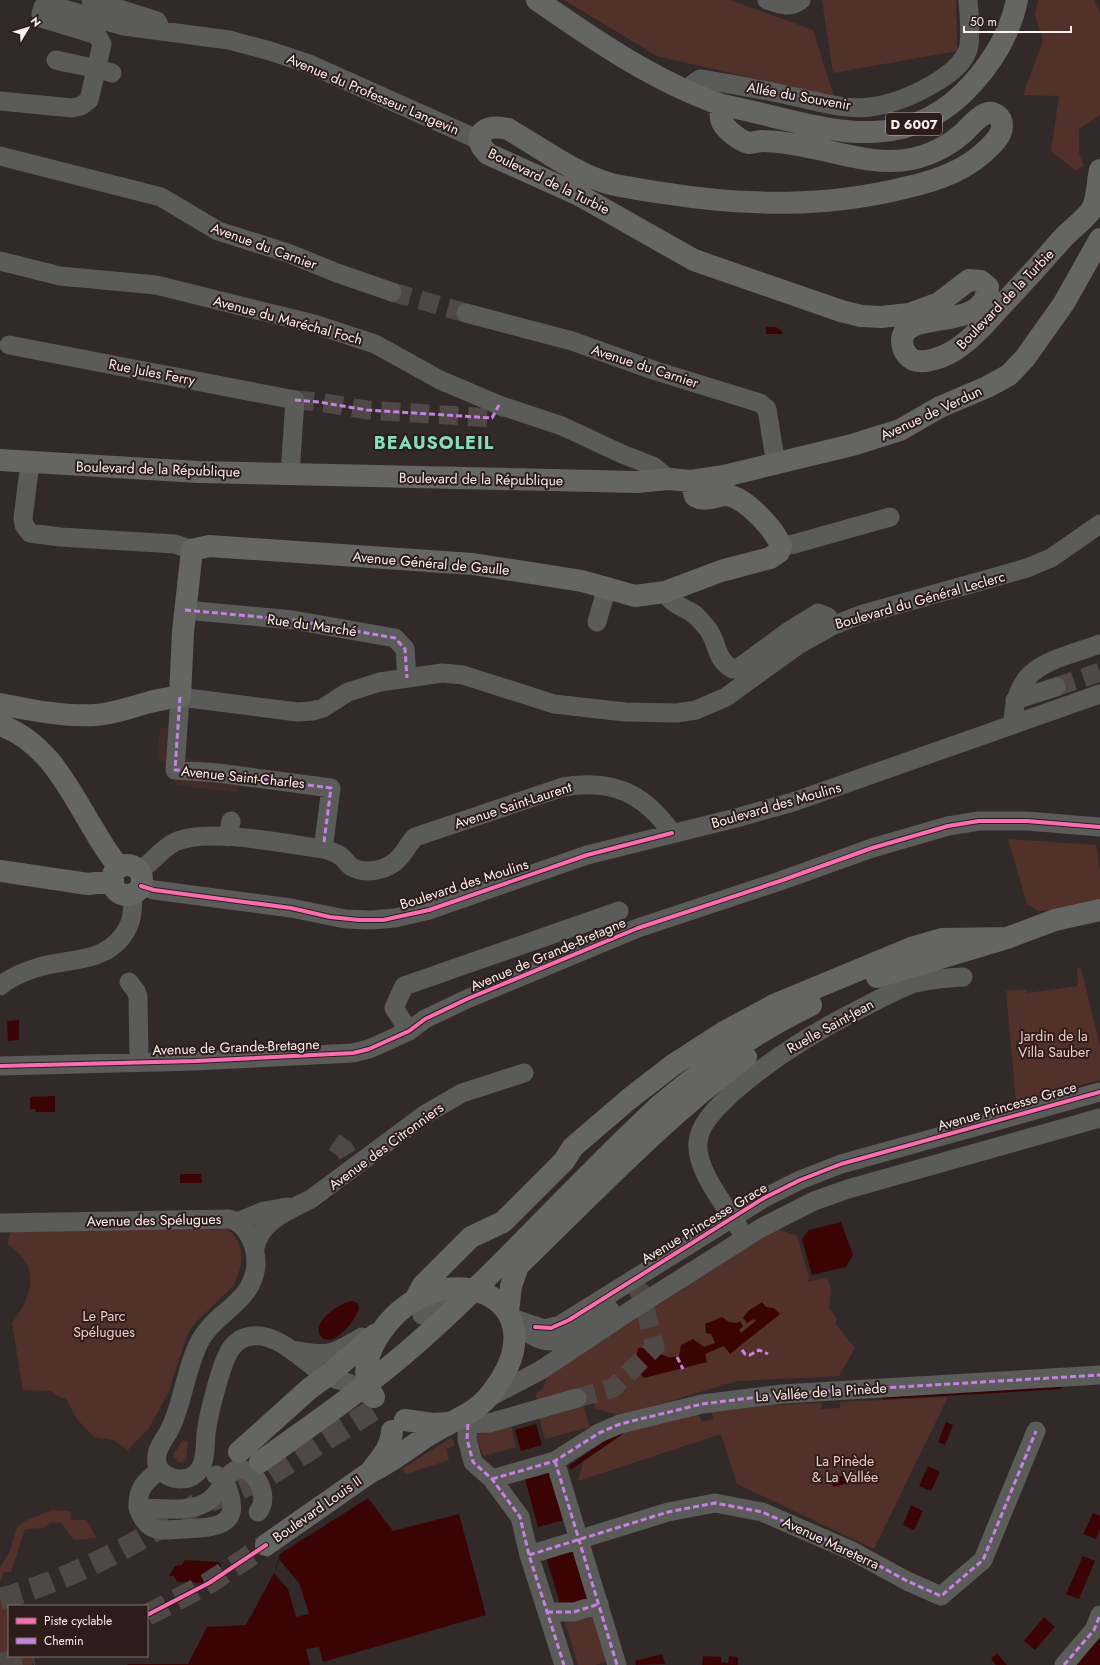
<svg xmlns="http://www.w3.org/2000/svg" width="1100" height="1665" font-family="Jost,sans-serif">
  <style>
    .built { fill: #402c28 }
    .green { fill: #53312b }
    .water { fill: #3b0404 }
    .pier { fill: #322a28 }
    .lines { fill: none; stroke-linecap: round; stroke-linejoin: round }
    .stream { stroke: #3b0404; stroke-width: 4.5 }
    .minor-tunnel { stroke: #504846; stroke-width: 19; stroke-dasharray: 19 10; stroke-linecap: butt }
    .major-tunnel { stroke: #504846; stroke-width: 22; stroke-dasharray: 22 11; stroke-linecap: butt }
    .minor { stroke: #5b5b5a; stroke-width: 19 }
    .major { stroke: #656564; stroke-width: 22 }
    .major-bridge { stroke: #656564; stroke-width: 22 }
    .quiet { stroke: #c483df; stroke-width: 3; stroke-dasharray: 6 3; stroke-linecap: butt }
    .cycleway-casing { stroke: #2c1d1a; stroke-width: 6 }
    .cycleway { stroke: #f96db3; stroke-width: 4 }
    .labels { text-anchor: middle; stroke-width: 4; stroke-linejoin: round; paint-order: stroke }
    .shield { fill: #2c1d1a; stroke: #beb1af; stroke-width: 1 }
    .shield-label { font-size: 13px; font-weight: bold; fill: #fcf1ef }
    .street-label { font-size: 14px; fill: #fcf1ef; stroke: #2c1d1a }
    .park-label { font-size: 14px; fill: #f6ccc4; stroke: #2c1d1a }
    .district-label { font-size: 18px; font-weight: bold; letter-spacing: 1px; fill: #83dfbf; stroke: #2c1d1a }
  </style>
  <rect width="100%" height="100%" fill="#322a28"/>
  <path class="built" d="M160,727L182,731L180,757L310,776L239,785L238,793L176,785L164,762L157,760Z"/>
  <path class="green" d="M564,0H730L813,30L834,97L657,56Z
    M822,0H956L957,51L833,73Z
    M1038,0H1094L1100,13V115L1079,129V153L1084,166L1075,170L1051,151L1059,96L1023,95L1043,40L1035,15Z
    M1008,839L1096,845L1100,871V901L1061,909L1039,911L1027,904Z
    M1081,968L1100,1046V1080L1016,1101L1006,991L1026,989L1027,993L1078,986L1077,969Z
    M225,1228C247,1241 244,1266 233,1286L194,1324L187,1335L168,1393L149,1428L128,1450L113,1440L94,1437L77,1419L66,1399L62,1398L51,1391L23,1390L12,1323C32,1297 42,1266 8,1245C8,1239 8,1234 14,1231Z
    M777,1229L797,1236L809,1277L807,1282L827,1277L831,1291L829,1307L837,1319L835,1323L855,1348L839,1376L737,1381L621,1416L595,1408L590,1389L537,1403L536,1394L542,1389L548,1375Z
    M948,1397L874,1549L737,1484L721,1434L578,1481L584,1459L626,1430L698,1414L702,1422L714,1419L711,1412L770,1405L821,1403V1409L840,1408V1402Z
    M583,1405L590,1427L545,1439L539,1417Z
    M511,1425L516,1447L483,1456L476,1435Z
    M452,1437L455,1446L446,1449L449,1460L406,1474L402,1469Z
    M183,1440L188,1442L186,1458L183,1462H178L173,1455Z
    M52,1510L70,1511L71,1520H86L97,1538L74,1540L61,1523L51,1522L43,1528L25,1529L11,1572H4L0,1582V1567L9,1553L17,1527L25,1521Z
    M0,1588L11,1606H9V1656H35L32,1665H0Z
    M593,1613L608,1661L595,1665H578L565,1621Z"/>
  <path class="water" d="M766,327H776L781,330L783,334H766Z
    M19,1020V1040L8,1041L7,1021Z
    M55,1096V1112H36L35,1109H30V1097Z
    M180,1174H201L202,1183H180Z
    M841,1222L853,1255L846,1267L812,1275L802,1239L809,1230Z
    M353,1301L357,1303L359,1308C357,1320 330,1352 320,1335C312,1321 341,1302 353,1301Z
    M762,1302L766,1307L774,1308L780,1314L730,1354L724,1346L705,1354L707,1362L644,1378L634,1367L638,1348C642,1348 648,1347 651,1349C663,1353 664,1360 679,1356L681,1345L693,1339L704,1347L715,1343L711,1334L706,1333L705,1324L722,1317L729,1322L737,1323L740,1321L743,1326L739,1330L741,1333L756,1321L754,1319L747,1323L743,1318L748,1311Z
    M946,1422L953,1425L945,1445L938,1442Z
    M536,1424L542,1445L521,1451L515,1430Z
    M928,1466L940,1472L931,1491L919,1486Z
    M555,1471L568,1519L538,1527L525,1479Z
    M849,1475L850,1483L833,1487L831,1478Z
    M368,1498L393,1531L459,1514L486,1615L323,1662L319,1647L306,1649L310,1665H127L128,1664H188L207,1627L246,1625L274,1573L280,1554Z
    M911,1505L923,1511L914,1530L903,1525Z
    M1093,1513L1100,1516V1529L1096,1539L1083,1534Z
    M575,1549L590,1598L561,1606L546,1557Z
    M1083,1556L1095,1561L1079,1599L1066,1594Z
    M185,1560L219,1562L221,1566L212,1583L177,1582L174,1576H169L175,1566L182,1565Z
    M1044,1617L1055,1627L1035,1650L1024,1641Z
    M1100,1624V1665H1070Z
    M997,1653L1007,1665H996L991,1659Z
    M662,1654L665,1664L636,1665L635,1661Z
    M703,1656L721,1657V1662L728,1663L729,1656L738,1657V1665H702Z"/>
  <path class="pier" d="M279,1559L299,1583L309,1614L296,1617L288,1589L274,1573Z"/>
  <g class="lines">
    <path class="stream" d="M884,1397L1060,1387
      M571,1467L619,1434"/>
    <path class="minor-tunnel" d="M392,292L466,313
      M295,400L319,402L367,410L492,418L499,405
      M1056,687L1100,672
      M334,1142L344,1149L349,1157
      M577,1398L613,1388L655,1347L641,1292L625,1301"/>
    <path class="major-tunnel" d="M210,1501L263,1479L381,1405
      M0,1599C72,1579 138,1544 200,1502
      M147,1615L209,1583L266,1545
      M0,1664L33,1656"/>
    <path class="minor" d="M91,0L157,21L159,25
      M767,0C779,4 790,9 801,0
      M56,60C75,65 94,67 112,73
      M687,91L693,84L700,79C732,84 764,90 796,97C819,102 846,110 870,107C895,104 917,94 938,81C951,73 966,62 969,45C971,31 969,15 968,0
      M0,101L72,108L81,106L89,100L102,44L97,35L44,19L41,14L43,7L49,5L124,26L229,40L270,51L309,64L479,140
      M0,156L161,197L218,231L288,253L337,273L392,292
      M0,261L60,276L156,285L314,324L375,344L440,380L499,405L562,426L622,454L653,466L669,479
      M466,313L572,341L656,371L760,403L767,409L776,465
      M9,345L295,400L290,474
      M30,463L23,518L24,525L30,533L60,537L175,544L192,550
      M781,546L794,544L890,517
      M665,592C672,605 682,606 694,614C699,618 703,624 707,628C719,643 714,659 733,669L740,667L789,631L818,613L828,617L832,626
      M185,610L293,620L395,638L405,649L407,678
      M597,622L607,587
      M1015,700L1056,687
      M1013,725C1014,663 1051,662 1100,644
      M228,837L231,821
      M324,842L331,788L218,773L175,770L180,697L297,712L312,711L323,708L348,692L380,682L442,673L463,675L554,704L625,712L677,713L696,710L726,697L798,645L832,626L860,615L1027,568L1051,558L1100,524
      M139,871C152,863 161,849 175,842C207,827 286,844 324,849C330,851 338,853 343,858C346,861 348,865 352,867C365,875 388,870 398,859C405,853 408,844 415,837L563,787C612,779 643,792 672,833
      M141,886L154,890L291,908L345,919L371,920L395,918L429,910L587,855L736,818L793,802L1100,694
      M129,982L136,991L138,997L139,1062
      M0,986C10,978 23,972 36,968C65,958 100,964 121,938C132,925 134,911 132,894
      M409,1031L394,1008L404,986L619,911
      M0,1066L195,1061L353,1053L369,1049L409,1031L425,1019L467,999L638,928L780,881L872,848L948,826L979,821H1027L1100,827
      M237,1222L264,1211L287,1207
      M0,1223L229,1219C240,1221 246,1229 251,1239C255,1247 256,1256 256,1265C253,1302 217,1311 201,1339C185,1368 184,1402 169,1431C162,1443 153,1453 158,1467C168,1482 192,1484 201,1467C206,1458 205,1444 206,1434C208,1416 221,1364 230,1350C235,1342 243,1337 252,1336C278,1332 305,1363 325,1375C333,1379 340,1380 348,1383C357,1386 364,1392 371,1397
      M739,1228C725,1205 695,1169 698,1142C700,1122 719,1106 732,1093C771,1059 812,1033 858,1010C876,1001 893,991 912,984C929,979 946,978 963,977
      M255,1248C260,1221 289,1210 311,1199L424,1115L462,1093L524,1073
      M422,1315L430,1307L458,1292
      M512,1318L544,1329L560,1325L764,1198L800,1180L841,1164L1100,1092
      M526,1331C536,1340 547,1343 561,1340L610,1310
      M293,1350C328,1357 332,1355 362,1337
      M488,1398L541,1370L633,1309L761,1228L814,1201L848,1189L1100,1118
      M459,1418L468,1424L489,1423L577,1398
      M468,1424L467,1439L473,1462L492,1479L520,1517L529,1555L564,1665
      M555,1461L617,1665
      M160,1470C145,1481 137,1489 138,1508C171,1508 210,1518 224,1480L216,1475
      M492,1479L555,1461L599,1433L620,1424L702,1404L782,1394L1100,1375
      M138,1508C141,1515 144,1522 150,1526C159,1533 173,1529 184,1529C221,1527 245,1525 224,1480C227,1477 231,1472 236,1470C256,1465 271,1498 258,1512
      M529,1555L668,1512L715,1503L762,1512L852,1551L907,1581L941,1596L983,1560L1036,1431
      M547,1612H574L599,1604
      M1064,1665L1094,1630L1100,1615"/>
    <path class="major" d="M537,0C596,41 654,81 722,105C812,122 899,166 972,84C994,60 1010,33 1017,0
      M722,105C721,110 719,116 722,122C726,130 740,141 749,143C753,143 758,141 762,141C771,141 782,142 792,144C831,149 872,167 912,159C930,155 948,146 962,134C969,128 976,118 985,114C994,110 1002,117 1002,126C1002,137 990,147 982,154C962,172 935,181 908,187C826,208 745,206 663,193C645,190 628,188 611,184C577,175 539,147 508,129C496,126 482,126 479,140L482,147L488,154L579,195L694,260L841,311L861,316L881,317L909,314L939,303L969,280L981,281L988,287C986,333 902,308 902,341C902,346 904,351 907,355C919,370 951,354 962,345C977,334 990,318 1003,304C1023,283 1043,261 1062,239C1071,229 1085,220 1092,209C1098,197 1097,183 1100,170
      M0,460L198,472L636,482L669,479L691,481L724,476L852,445L900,430L940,407L987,387L1009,375L1025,358L1064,303L1100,239
      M0,704C31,710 64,717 95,715C124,713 150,698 180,697L183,632L192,550L209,546L473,564L582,581L635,596L665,592L721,571L770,558L779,552L781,546C775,530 744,495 725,495C715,496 705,502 695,496L691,481
      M0,725C48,742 69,789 94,830C102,843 109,857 120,867
      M112 880a15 15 0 1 1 30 0a15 15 0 1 1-30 0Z
      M0,871L88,884L113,881
      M877,977L1007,938L1055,920L1100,910
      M658,1107C705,1067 755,1032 811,1005
      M415,1300L423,1285L471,1237L503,1222L564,1161L573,1147L629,1099L673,1065L724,1032L774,1005L914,947L942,939L1007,938
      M508,1312L511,1286L518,1266C592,1194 663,1119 746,1057
      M405,1420L433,1424L448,1423
      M239,1452L309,1389L327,1376L376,1334
      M373,1468C383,1456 391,1446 392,1431
      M266,1545L369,1473C390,1463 408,1449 427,1436C447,1423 473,1415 488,1397C572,1296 434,1242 376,1340C366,1358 361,1378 374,1397"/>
    <path class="major-bridge" d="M260,1462C313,1424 367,1387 416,1344C501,1269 575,1184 658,1107"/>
    <path class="quiet" d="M295,400L319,402L367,410L492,418L499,405
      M185,610L293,620L395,638L405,649L407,678
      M180,697L175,770L218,773L331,788L324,842
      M742,1350L745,1354L750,1355L759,1350L768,1354
      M677,1357L683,1369
      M468,1424L467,1439L473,1462L492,1479L520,1517L529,1555L564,1665
      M555,1461L617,1665
      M492,1479L555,1461L599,1433L620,1424L702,1404L782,1394L1100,1375
      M529,1555L668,1512L715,1503L762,1512L852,1551L907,1581L941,1596L983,1560L1036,1431
      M547,1612H574L599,1604
      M1064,1665L1094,1630L1100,1615"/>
    <g class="cycleway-casing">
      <path id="cycleway" d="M141,886L154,890L291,908L330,917L359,920H383L429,910L587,855L672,833
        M0,1066L195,1061L353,1053L369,1049L409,1031L425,1019L467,999L638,928L780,881L872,848L948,826L979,821H1027L1100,827
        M535,1327L551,1328L569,1320L764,1198L800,1180L841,1164L1100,1092
        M147,1615L209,1583L266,1545"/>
    </g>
    <use href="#cycleway" class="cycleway"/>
  </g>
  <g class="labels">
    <rect class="shield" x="886" y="113" width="56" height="22" rx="3"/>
    <g class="shield-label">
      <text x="914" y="129">D 6007</text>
    </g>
    <g class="street-label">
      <text transform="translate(373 94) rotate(23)" y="5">Avenue du Professeur Langevin</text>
      <text transform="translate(799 96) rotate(10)" y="5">Allée du Souvenir</text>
      <text transform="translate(549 181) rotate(26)" y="5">Boulevard de la Turbie</text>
      <text transform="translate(264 246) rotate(20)" y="5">Avenue du Carnier</text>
      <text transform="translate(1005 299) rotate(-46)" y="5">Boulevard de la Turbie</text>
      <text transform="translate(288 320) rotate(15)" y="5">Avenue du Maréchal Foch</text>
      <text transform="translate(645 366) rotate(18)" y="5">Avenue du Carnier</text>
      <text transform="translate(152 372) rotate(11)" y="5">Rue Jules Ferry</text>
      <text transform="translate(931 413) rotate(-25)" y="5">Avenue de Verdun</text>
      <text transform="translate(158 469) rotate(2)" y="5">Boulevard de la République</text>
      <text transform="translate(481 479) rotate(1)" y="5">Boulevard de la République</text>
      <text transform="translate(431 563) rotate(5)" y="5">Avenue Général de Gaulle</text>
      <text transform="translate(920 600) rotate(-16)" y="5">Boulevard du Général Leclerc</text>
      <text transform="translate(312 625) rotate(8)" y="5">Rue du Marché</text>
      <text transform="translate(243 777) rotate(6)" y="5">Avenue Saint-Charles</text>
      <text transform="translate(513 805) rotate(-18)" y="5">Avenue Saint-Laurent</text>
      <text transform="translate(776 805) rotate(-16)" y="5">Boulevard des Moulins</text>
      <text transform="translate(464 884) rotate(-18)" y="5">Boulevard des Moulins</text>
      <text transform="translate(548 954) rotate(-23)" y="5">Avenue de Grande-Bretagne</text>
      <text transform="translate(830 1026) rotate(-29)" y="5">Ruelle Saint-Jean</text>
      <text transform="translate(236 1047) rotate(-2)" y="5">Avenue de Grande-Bretagne</text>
      <text transform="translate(1007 1106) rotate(-16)" y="5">Avenue Princesse Grace</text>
      <text transform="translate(386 1146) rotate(-36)" y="5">Avenue des Citronniers</text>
      <text transform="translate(154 1220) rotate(-1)" y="5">Avenue des Spélugues</text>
      <text transform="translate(704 1223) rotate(-31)" y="5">Avenue Princesse Grace</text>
      <text transform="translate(821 1392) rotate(-4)" y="5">La Vallée de la Pinède</text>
      <text transform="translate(317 1509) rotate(-35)" y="5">Boulevard Louis II</text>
      <text transform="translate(831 1543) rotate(25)" y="5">Avenue Mareterra</text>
    </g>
    <g class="park-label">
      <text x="1054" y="1041">Jardin de la<tspan x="1054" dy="16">Villa Sauber</tspan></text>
      <text x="104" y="1321">Le Parc<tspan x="104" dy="16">Spélugues</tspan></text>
      <text x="845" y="1466">La Pinède<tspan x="845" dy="16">&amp; La Vallée</tspan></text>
    </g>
    <g class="district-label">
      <text x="434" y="449">BEAUSOLEIL</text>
    </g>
  </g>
  <rect x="8" y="1605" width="140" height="52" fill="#2c1d1a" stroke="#7f726f"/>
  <rect x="16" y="1618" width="20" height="6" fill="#f96db3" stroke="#7f726f"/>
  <text x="44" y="1625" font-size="12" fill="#fcf1ef">Piste cyclable</text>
  <rect x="16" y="1638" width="20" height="6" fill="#c483df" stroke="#7f726f"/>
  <text x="44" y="1645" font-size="12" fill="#fcf1ef">Chemin</text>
  <g transform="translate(28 28) rotate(52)" stroke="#2c1d1a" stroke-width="3" paint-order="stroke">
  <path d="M0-3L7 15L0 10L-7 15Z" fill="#fcf1ef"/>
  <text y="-6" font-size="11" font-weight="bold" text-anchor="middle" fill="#fcf1ef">N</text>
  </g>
  <path d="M964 26v6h107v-6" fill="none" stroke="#fcf1ef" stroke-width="2"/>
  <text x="970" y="26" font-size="12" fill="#fcf1ef" stroke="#2c1d1a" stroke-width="3" paint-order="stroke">50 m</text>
</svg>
